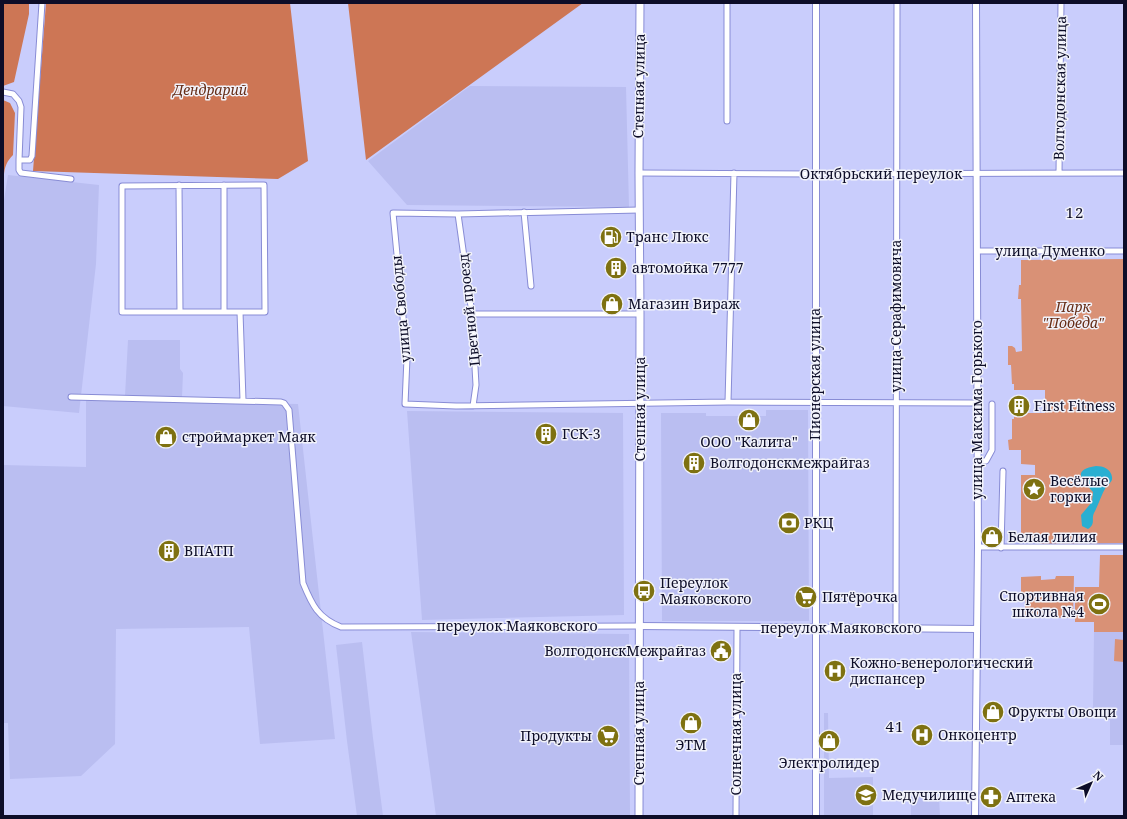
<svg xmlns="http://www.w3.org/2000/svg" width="1127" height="819" font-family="'Noto Serif',serif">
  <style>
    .built { fill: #babef1 }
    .green { fill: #d99176 }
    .forest { fill: #cd7655 }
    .water { fill: #29afd2 }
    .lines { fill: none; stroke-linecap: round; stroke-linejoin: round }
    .minor-casing { stroke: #888cd5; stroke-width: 7 }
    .tertiary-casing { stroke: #888cd5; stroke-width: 8 }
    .secondary-casing { stroke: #888cd5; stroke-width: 9 }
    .minor { stroke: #fff; stroke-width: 5 }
    .tertiary { stroke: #fff; stroke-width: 6 }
    .secondary { stroke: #fff; stroke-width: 7 }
    .labels { text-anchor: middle; stroke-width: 3; stroke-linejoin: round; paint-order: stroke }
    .street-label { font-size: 14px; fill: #0d0d28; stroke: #f1f2fa }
    .park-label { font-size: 14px; font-style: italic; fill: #662d17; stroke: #f1f2fa }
    .poi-label { font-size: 14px; fill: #0d0d28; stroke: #f1f2fa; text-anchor: start }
    .neighbourhood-label { font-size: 15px; letter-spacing: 1px; fill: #0d0d28; stroke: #f1f2fa }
  </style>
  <rect width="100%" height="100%" fill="#c9cdfc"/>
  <path class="built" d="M470,86L626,87L629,207L407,205L368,161Z
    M8,175L99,185L96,264L79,413L3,406V206Z
    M128,340H180V369L183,373L182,397L125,396Z
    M86,400L298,404L335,739L260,744L249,627L116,629L115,744L81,776L10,779L8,723H3V465L86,467Z
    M766,410H808L809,621H662L661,413H706V416H766Z
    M407,411L623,413L624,615L422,620Z
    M411,632L629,634L630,816H436Z
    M1094,632H1124V745H1110V720H1105V709L1093,708Z
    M362,642L373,738L383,816H357L347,741L336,645Z
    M824,713H828L829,778L873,777V816H824Z
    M911,797H939L940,816H911Z"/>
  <path class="green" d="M1124,259V543L1040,544L1039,540H1021V475H1035V465L1021,464V450H1009L1008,440L1012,439V419H1014V413H1045V390H1014V384H1012L1011,365H1008V346H1012L1015,348L1016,352L1022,351L1021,299H1018L1019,285H1021V260Z
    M1100,555H1124V632H1094V622H1075V587H1099Z
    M1041,576V580L1055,579L1056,576H1074L1073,618L1025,617V595L1021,592V577Z
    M1115,639L1124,640V662L1114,661Z"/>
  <path class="forest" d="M3,3H29V14L14,82L3,86Z
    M46,3H290L308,161L278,179L33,171Z
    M348,3H583L366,160Z
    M3,100L10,103L15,113L13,155C1,167 5,177 3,192Z"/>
  <path class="water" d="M1096,466C1103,466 1111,469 1112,477C1113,482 1108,484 1106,487C1101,495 1099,504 1094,513C1091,519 1096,524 1088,529L1082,526L1081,515L1092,502L1093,492C1082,480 1071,470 1096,466Z"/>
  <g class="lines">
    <g class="minor-casing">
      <path id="minor" d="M727,3V121
        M3,92L13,94L19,101L21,107L19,160H30L32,156L42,3
        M19,160V170L21,173L71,179
        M639,173L815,174L1124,173
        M1059,173L1061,3
        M179,185L180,312
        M224,185V312
        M264,185L265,312H122V186Z
        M639,210L458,214L393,213L407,358L405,404L456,406L728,402L978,403
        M524,212L531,286
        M458,214L472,314L476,385L473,406
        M977,251H1124
        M240,312L243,400
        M472,314H640
        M71,397L281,402L284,403L289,410L303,583C312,605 318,618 341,627L639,626
        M728,402L734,173
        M978,461H986L992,450V404
        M978,547H1124
        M1001,548L1003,471
        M896,629L897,3
        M736,816L737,627"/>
    </g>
    <g class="tertiary-casing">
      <path id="tertiary" d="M816,3V816
        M639,626L977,629
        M975,816L978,547L976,3"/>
    </g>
    <g class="secondary-casing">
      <path id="secondary" d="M639,816L640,314L639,173L640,3"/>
    </g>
    <use href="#minor" class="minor"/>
    <use href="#tertiary" class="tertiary"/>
    <use href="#secondary" class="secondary"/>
  </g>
  <defs>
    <g id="fuel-disc" transform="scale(1.15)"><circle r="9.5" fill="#7e7111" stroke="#f1f2fa"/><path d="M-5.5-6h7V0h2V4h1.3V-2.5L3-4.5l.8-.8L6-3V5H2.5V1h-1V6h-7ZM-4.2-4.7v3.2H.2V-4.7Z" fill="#fff"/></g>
    <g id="building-disc" transform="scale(1.15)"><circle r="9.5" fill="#7e7111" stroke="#f1f2fa"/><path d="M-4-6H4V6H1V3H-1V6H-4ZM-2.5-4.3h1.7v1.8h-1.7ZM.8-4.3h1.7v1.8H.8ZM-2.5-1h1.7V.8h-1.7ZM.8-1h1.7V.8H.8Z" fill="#fff"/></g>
    <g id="shop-disc" transform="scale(1.15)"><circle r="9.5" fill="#7e7111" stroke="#f1f2fa"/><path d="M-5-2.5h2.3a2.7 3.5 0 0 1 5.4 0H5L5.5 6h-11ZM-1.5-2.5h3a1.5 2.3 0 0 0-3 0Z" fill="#fff"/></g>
    <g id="sight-disc" transform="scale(1.15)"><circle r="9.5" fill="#7e7111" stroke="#f1f2fa"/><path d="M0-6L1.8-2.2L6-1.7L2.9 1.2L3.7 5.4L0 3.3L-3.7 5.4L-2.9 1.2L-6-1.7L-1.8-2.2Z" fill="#fff"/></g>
    <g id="bank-disc" transform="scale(1.15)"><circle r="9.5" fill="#7e7111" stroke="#f1f2fa"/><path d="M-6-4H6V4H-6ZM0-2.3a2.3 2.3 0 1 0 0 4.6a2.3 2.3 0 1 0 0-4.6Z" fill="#fff"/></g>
    <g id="bus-disc" transform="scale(1.15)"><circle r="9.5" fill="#7e7111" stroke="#f1f2fa"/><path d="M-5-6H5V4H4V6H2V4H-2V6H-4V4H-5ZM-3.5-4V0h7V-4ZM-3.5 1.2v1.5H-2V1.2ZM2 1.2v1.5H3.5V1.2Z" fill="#fff"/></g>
    <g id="supermarket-disc" transform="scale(1.15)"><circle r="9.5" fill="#7e7111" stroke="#f1f2fa"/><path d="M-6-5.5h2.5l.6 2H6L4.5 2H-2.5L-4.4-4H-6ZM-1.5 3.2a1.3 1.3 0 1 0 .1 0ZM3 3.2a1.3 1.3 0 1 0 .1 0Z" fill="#fff"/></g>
    <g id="stadium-disc" transform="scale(1.15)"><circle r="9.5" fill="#7e7111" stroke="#f1f2fa"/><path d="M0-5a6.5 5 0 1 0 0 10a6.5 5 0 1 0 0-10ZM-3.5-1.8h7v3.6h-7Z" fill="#fff"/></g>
    <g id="civic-disc" transform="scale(1.15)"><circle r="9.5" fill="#7e7111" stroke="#f1f2fa"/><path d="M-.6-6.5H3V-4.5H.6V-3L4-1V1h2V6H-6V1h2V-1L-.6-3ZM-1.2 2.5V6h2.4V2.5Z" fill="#fff"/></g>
    <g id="hospital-disc" transform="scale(1.15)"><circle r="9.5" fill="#7e7111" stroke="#f1f2fa"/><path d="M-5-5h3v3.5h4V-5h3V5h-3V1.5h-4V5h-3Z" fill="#fff"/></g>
    <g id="university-disc" transform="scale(1.15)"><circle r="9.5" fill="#7e7111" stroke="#f1f2fa"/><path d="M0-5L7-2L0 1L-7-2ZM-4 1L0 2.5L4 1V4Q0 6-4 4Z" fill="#fff"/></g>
    <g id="pharmacy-disc" transform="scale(1.15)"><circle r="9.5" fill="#7e7111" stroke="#f1f2fa"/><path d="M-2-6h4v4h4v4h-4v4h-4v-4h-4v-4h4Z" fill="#fff"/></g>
  </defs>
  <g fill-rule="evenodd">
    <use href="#fuel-disc" x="611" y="237"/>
    <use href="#building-disc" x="616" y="268"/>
    <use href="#shop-disc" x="612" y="304"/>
    <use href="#building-disc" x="1019" y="406"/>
    <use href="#shop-disc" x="749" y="420"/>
    <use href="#building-disc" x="546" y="434"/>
    <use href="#shop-disc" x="166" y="437"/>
    <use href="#building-disc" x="694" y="463"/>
    <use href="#sight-disc" x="1034" y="489"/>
    <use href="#bank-disc" x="789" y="523"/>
    <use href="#shop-disc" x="992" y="537"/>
    <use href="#building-disc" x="169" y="551"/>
    <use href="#bus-disc" x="644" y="591"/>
    <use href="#supermarket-disc" x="806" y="597"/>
    <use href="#stadium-disc" x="1099" y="604"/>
    <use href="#civic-disc" x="721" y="651"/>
    <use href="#hospital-disc" x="835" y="671"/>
    <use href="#shop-disc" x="993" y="712"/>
    <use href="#shop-disc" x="691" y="723"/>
    <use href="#hospital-disc" x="922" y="735"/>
    <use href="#supermarket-disc" x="608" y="736"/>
    <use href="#shop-disc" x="829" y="741"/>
    <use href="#university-disc" x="866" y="795"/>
    <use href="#pharmacy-disc" x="991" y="797"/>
  </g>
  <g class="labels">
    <g class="street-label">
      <text transform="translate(639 86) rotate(-89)" y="5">Степная улица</text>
      <text transform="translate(1060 88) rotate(-89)" y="5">Волгодонская улица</text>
      <text x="881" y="179">Октябрьский переулок</text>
      <text x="1050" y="256">улица Думенко</text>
      <text transform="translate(401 309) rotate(-95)" y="5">улица Свободы</text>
      <text transform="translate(469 310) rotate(-96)" y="5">Цветной проезд</text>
      <text transform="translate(896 316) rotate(-90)" y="5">улица Серафимовича</text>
      <text transform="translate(815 374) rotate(-90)" y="5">Пионерская улица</text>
      <text transform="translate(640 409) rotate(-90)" y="5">Степная улица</text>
      <text transform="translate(977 410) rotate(-90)" y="5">улица Максима Горького</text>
      <text x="517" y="631">переулок Маяковского</text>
      <text x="841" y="633">переулок Маяковского</text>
      <text transform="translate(639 733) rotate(-90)" y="5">Степная улица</text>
      <text transform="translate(736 734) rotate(-90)" y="5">Солнечная улица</text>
    </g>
    <g class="park-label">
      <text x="210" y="95">Дендрарий</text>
      <text x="1073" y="312">Парк<tspan x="1073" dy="16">"Победа"</tspan></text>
    </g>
    <g class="poi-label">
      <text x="626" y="242">Транс Люкс</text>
      <text x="632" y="273">автомойка 7777</text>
      <text x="628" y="309">Магазин Вираж</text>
      <text x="1034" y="411">First Fitness</text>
      <text x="562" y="439">ГСК-3</text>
      <text x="182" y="442">строймаркет Маяк</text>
      <text x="749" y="447" text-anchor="middle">ООО "Калита"</text>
      <text x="710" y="468">Волгодонскмежрайгаз</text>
      <text x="1050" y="486">Весёлые<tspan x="1050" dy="16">горки</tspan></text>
      <text x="804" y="528">РКЦ</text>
      <text x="1008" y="542">Белая лилия</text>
      <text x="184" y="556">ВПАТП</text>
      <text x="660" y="588">Переулок<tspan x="660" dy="16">Маяковского</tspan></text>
      <text x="1084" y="601" text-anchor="end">Спортивная<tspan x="1084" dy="16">школа №4</tspan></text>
      <text x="822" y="602">Пятёрочка</text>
      <text x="706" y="656" text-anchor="end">ВолгодонскМежрайгаз</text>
      <text x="850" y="668">Кожно-венерологический<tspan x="850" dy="16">диспансер</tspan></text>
      <text x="1008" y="717">Фрукты Овощи</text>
      <text x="938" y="740">Онкоцентр</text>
      <text x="592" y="741" text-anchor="end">Продукты</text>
      <text x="691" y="750" text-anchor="middle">ЭТМ</text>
      <text x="829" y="768" text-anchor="middle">Электролидер</text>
      <text x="882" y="800">Медучилище</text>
      <text x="1006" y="802">Аптека</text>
    </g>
    <g class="neighbourhood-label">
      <text x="1075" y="218">12</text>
      <text x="895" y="732">41</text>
    </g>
  </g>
  <rect width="1127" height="819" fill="none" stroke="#0d0d28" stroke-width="8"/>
  <g transform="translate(1091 783) rotate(45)" stroke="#f1f2fa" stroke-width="3" paint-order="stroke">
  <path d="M0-3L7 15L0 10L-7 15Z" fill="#0d0d28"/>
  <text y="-6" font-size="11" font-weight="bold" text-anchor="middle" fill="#0d0d28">N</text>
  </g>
</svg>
